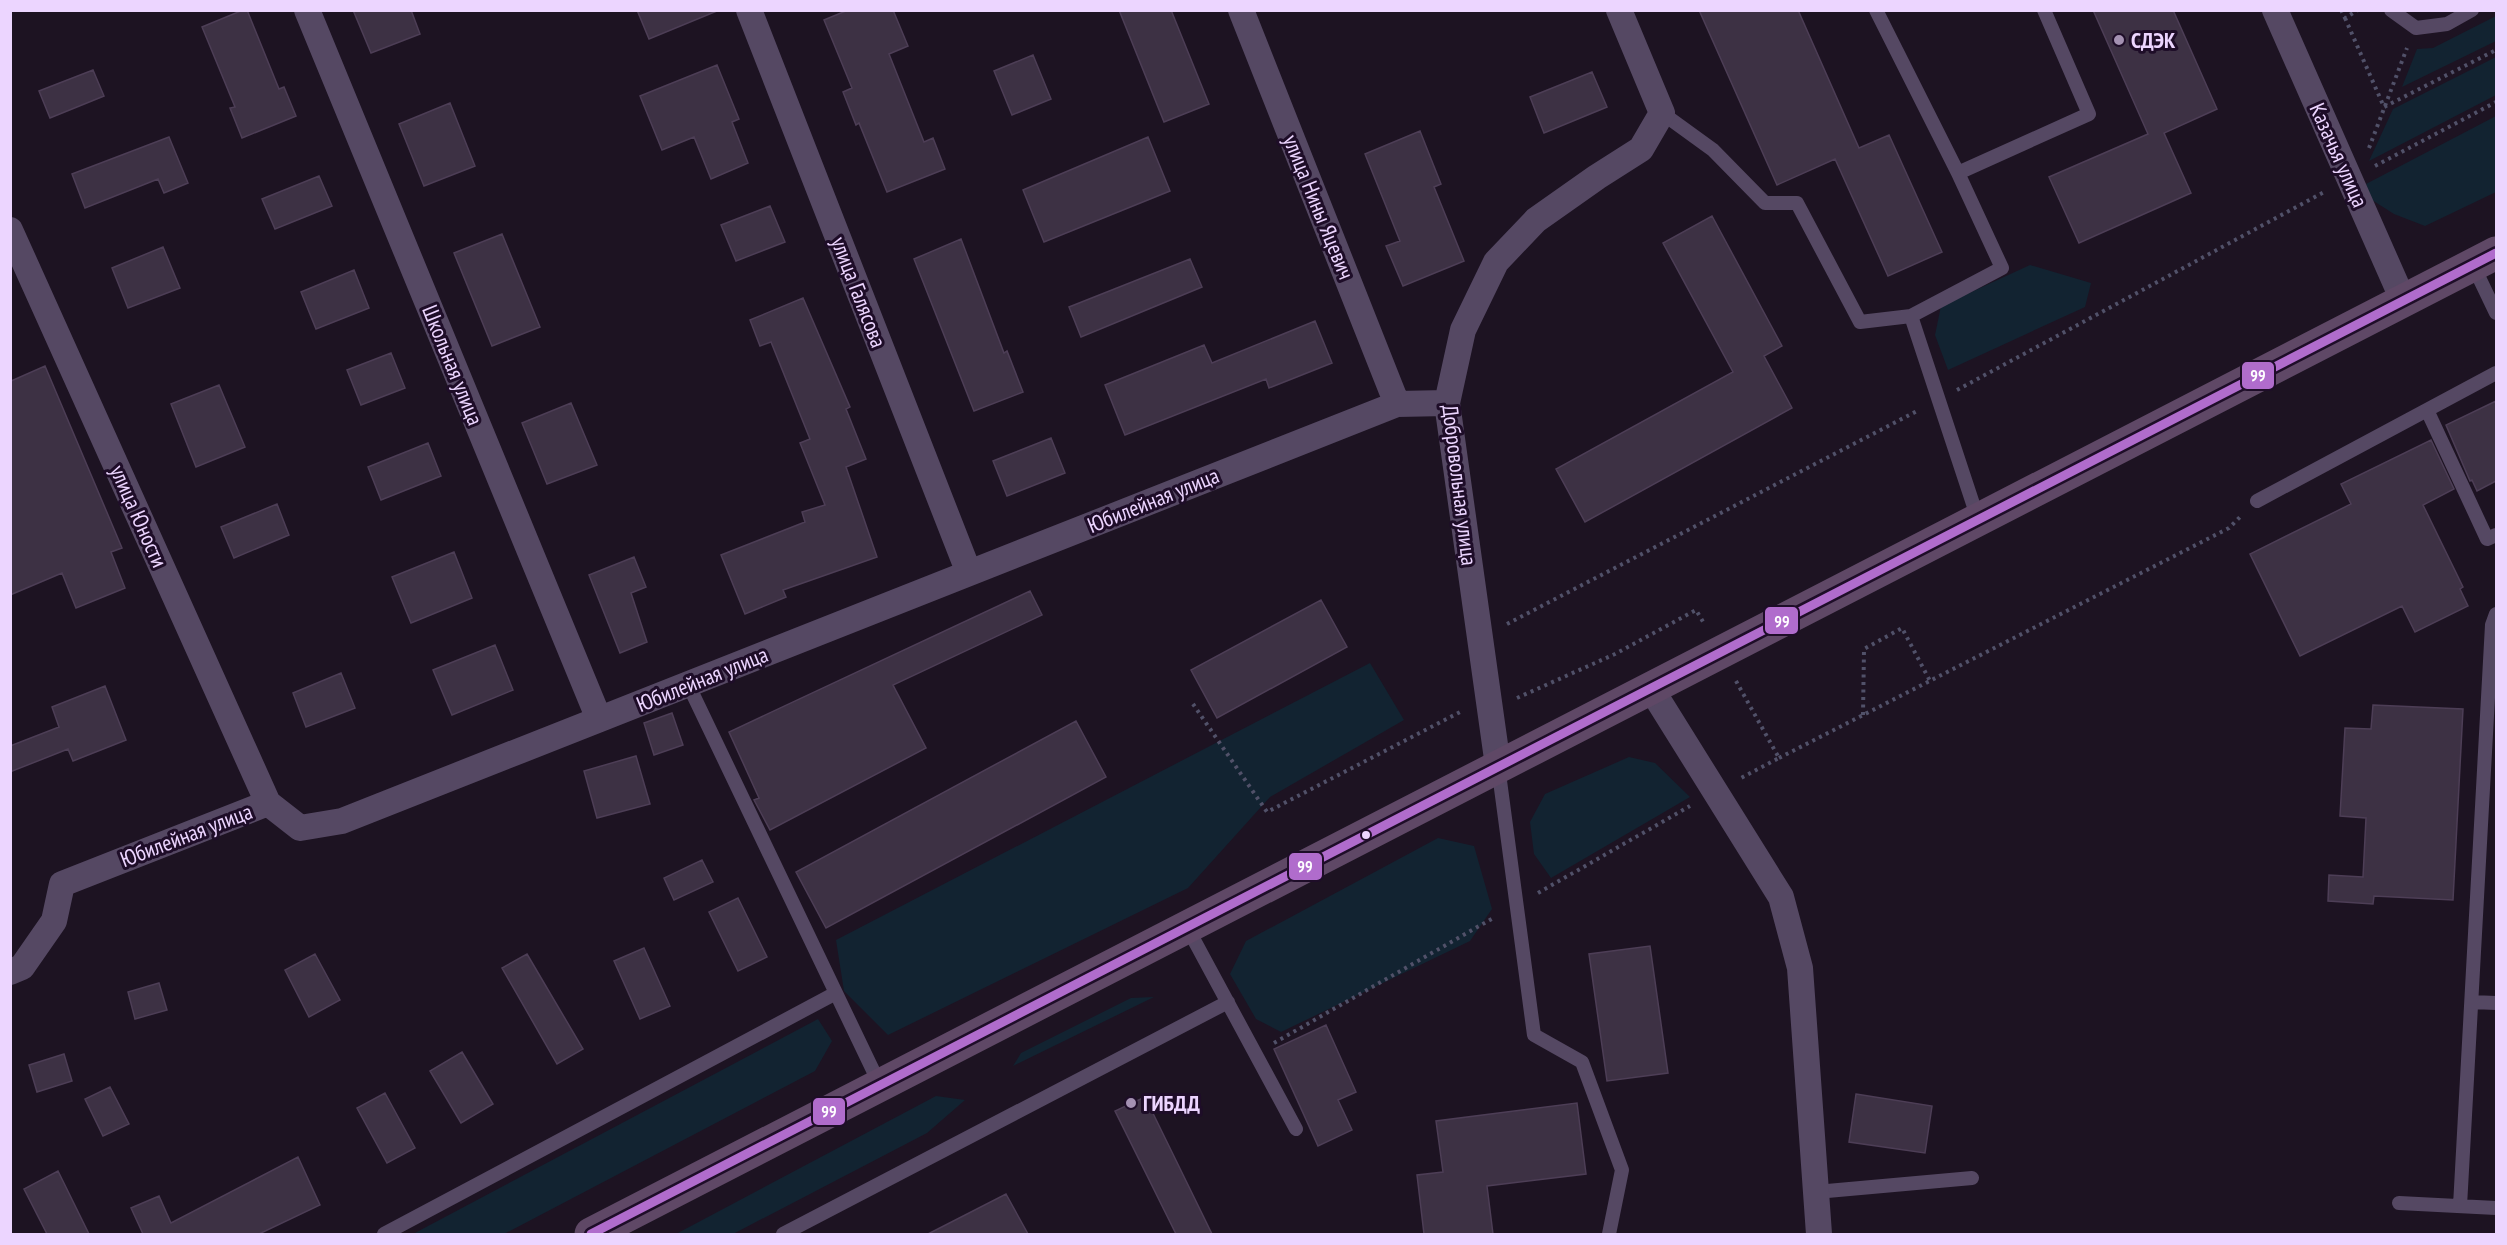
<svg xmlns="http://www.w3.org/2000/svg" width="2507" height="1245" font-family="'PT Sans Narrow',sans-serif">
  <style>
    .green { fill: #122331 }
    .building { fill: #3d3144; stroke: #4d3e56; stroke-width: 1.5 }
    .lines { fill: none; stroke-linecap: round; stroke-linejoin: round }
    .path { stroke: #515169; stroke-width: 4; stroke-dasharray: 3 4.5; stroke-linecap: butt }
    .lane { stroke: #554863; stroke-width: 14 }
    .street { stroke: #554863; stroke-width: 26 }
    .primary { stroke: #5f4866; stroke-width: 33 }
    .bus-1-casing { stroke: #1e0d28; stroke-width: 14 }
    .bus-1 { stroke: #b06ccc; stroke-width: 9 }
    .poi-dot { fill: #a491b2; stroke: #1e0d28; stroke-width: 2 }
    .bus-dot { fill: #ecd5ff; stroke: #1e0d28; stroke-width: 2 }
    .labels { text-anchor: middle; stroke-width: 6; stroke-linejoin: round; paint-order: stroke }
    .poi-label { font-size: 22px; font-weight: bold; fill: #ecd5ff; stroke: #1e0d28; text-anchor: start }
    .street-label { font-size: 22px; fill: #ecd5ff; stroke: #1e0d28 }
    .line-badge { stroke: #1e0d28; stroke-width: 2 }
    .badge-label { font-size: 16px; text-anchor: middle; font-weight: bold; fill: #fff }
  </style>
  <rect width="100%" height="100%" fill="#1d1322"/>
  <path class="green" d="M2496,16V41L2402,87L2417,49L2433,48Z
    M2496,57V95L2369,161L2393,109Z
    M2496,116V192L2425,226L2394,214L2372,200L2366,184Z
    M2030,265L2091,283L2085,307L1948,370L1935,335L1941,306Z
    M1370,663L1404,720L1270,797L1188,888L888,1035L844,991L836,940Z
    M1629,757L1655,763L1690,797L1551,878L1534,854L1530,822L1545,794Z
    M1438,838L1474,846L1492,909L1470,941L1281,1032L1256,1019L1230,974L1246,941Z
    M1154,997L1013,1066L1021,1053L1131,998Z
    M818,1019L832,1041L815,1071L504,1234H413Z
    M936,1096L965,1100L927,1133L733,1234H676Z"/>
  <path class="building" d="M243,10H247L279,89L284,87L296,116L242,138L230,108L235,107L202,27Z
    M353,10H411L420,34L371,53Z
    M637,10H717V11L649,39Z
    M848,10H893L908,46L889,54L924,142L933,138L945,169L887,192L859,123L856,125L843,92L852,88L824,20Z
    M1119,10H1171L1209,104L1164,122Z
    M1699,10H1798L1859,148L1889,135L1942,252L1888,276L1835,159L1777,185Z
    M2093,10H2173L2217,109L2164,133L2191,193L2079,243L2049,177L2148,134Z
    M1033,55L1051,99L1012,115L994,71Z
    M717,65L739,119L732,122L748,163L711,179L694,137L662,150L640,96Z
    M93,70L104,96L50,118L39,91Z
    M1592,72L1607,107L1544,133L1530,97Z
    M450,103L475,166L424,186L399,124Z
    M1420,131L1441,184L1434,187L1464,261L1403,286L1386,246L1400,241L1365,154Z
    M169,137L188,183L164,193L158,179L85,208L72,174Z
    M1148,137L1170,191L1044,242L1023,190Z
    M319,176L332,206L275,229L262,199Z
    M770,206L785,242L736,261L721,225Z
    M1712,216L1782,346L1764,356L1792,408L1585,522L1556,469L1733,372L1663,243Z
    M502,234L540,327L492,346L454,253Z
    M961,239L1004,353L1007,351L1023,392L974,411L914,259Z
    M163,247L180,288L128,308L112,268Z
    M1190,259L1202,287L1081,337L1069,307Z
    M354,270L369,308L316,329L301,292Z
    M803,298L850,407L846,409L866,459L846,467L877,557L783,590L786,597L745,614L721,555L805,522L802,512L825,505L800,443L810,439L771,342L760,346L750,320Z
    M1315,321L1332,363L1269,388L1266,379L1125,435L1105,385L1204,345L1212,363Z
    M391,353L405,388L361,405L347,370Z
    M45,366L122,548L111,552L125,588L76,608L62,573L10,595L11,381Z
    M219,385L245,447L196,467L171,404Z
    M2496,401V481L2477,491L2472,480L2470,481L2446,425Z
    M571,403L597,465L547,484L522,423Z
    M1051,438L1065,473L1007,496L993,461Z
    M2431,440L2454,489L2423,505L2463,587L2460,589L2468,606L2415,632L2402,606L2300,656L2250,554L2351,504L2341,484Z
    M428,443L441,476L381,500L368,467Z
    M277,504L289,535L234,558L221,527Z
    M454,552L472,598L411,623L392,577Z
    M634,557L646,587L631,593L647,642L620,653L589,575Z
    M1030,591L1042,615L893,685L926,748L770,830L754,800L759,798L729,732Z
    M1321,600L1347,647L1217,718L1191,670Z
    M495,645L513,690L452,715L433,670Z
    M341,673L355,708L306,727L293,693Z
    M105,686L126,740L73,761L68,749L10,772V746L59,727L52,707Z
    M2373,705L2463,709L2453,900L2374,896L2373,904L2328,901L2329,875L2363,877L2366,818L2340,816L2345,728L2371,729Z
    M672,713L683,745L654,755L644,723Z
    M1076,721L1106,777L826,928L796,872Z
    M636,756L650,804L597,818L584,771Z
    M702,860L713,882L674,900L664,878Z
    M738,898L767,957L738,971L709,912Z
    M1650,946L1668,1073L1607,1081L1589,954Z
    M644,948L670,1006L640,1019L614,961Z
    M315,954L340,1000L309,1017L285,970Z
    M527,954L583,1049L557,1064L502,968Z
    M159,983L167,1010L135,1019L128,992Z
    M1326,1025L1356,1092L1338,1100L1352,1130L1318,1146L1274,1049Z
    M462,1052L493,1104L461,1123L430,1071Z
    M64,1054L72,1081L37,1092L29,1065Z
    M110,1087L129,1124L103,1136L85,1099Z
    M385,1093L415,1148L387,1163L357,1108Z
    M1856,1094L1932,1106L1925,1153L1849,1142Z
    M1145,1097L1212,1234H1176L1115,1111Z
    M1577,1103L1586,1174L1487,1186L1493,1234H1424L1417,1175L1443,1172L1436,1121Z
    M298,1157L320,1205L259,1234H143L131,1208L159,1196L171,1223Z
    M58,1171L89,1234H47L24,1189Z
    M1006,1194L1028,1234H928Z"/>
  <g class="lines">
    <path class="path" d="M2341,10L2345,18L2358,10
      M2345,18L2384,107L2496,50
      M2369,148L2407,48
      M2375,166L2496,102
      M1957,390L2326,191
      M1507,624L1919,410
      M1736,681L1779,758L1739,779
      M1517,698L1615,654L1696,610L1705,625
      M1193,704L1267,812L1462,711
      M1863,715L1864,649L1902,628L1930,681
      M1779,758L2229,528L2241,516
      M1538,893L1690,806
      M1274,1043L1495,917"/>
    <path class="lane" d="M1876,10L1958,173L2002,268L1911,316
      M2391,10L2416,28L2447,24L2472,10
      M1662,113L1713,150L1765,203H1797L1860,322L1911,316L1978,519
      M1958,173L2089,114L2044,10
      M2473,265L2496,313
      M2427,410L2487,539L2496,535
      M2257,501L2496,373
      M688,684L880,1085
      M1498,766L1534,1035L1582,1062L1622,1170L1609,1234
      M1187,927L1296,1129
      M2472,1002L2496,1003
      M1816,1192L1972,1178
      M2399,1203L2496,1208
      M2460,1206L2492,625L2496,614
      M384,1234L836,993
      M783,1234L1228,1002"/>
    <path class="street" d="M307,10L599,719
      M749,10L969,573
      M1241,10L1397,404
      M2275,10L2403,300
      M10,230L268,803L300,828L342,821L1397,404L1447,403
      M1650,687L1781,897L1800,968L1819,1234
      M1498,766L1447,403L1463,330L1496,262L1536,220L1597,177L1641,149L1662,113L1619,10
      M10,972L22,967L54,921L62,884L268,803"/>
    <path class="primary" d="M591,1234L2496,253"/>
    <g class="bus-1-casing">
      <path id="bus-1" d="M591,1234L2496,253"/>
    </g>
    <use href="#bus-1" class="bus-1"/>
  </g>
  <g class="poi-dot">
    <circle cx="2119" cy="40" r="6"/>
    <circle cx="1131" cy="1103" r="6"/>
  </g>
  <circle class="bus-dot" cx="1366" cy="835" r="5"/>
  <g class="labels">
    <g class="poi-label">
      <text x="2131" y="48">СДЭК</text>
      <text x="1143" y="1111">ГИБДД</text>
    </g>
    <g class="street-label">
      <text transform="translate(2339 155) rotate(66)" y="8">Казачья улица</text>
      <text transform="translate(1319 207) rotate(68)" y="8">улица Нины Яцевич</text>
      <text transform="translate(859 292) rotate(69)" y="8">улица Галясова</text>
      <text transform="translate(453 365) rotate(68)" y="8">Школьная улица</text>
      <text transform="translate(1460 485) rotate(83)" y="8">Добровольная улица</text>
      <text transform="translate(1153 500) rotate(-22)" y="8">Юбилейная улица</text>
      <text transform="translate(139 516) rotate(66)" y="8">улица Юности</text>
      <text transform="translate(702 679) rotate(-22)" y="8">Юбилейная улица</text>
      <text transform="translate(186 835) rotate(-21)" y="8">Юбилейная улица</text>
    </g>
  </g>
  <g class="line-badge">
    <rect x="2241" y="361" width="34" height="29" rx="6" fill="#b06ccc"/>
    <rect x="1764" y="606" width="35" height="29" rx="6" fill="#b06ccc"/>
    <rect x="1288" y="852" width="35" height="29" rx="6" fill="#b06ccc"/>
    <rect x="812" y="1097" width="34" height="29" rx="6" fill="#b06ccc"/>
  </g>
  <g class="badge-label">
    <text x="2258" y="381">99</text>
    <text x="1782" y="627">99</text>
    <text x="1305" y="872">99</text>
    <text x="829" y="1117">99</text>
  </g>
  <rect width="2507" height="1245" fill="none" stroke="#ecd5ff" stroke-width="24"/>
</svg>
